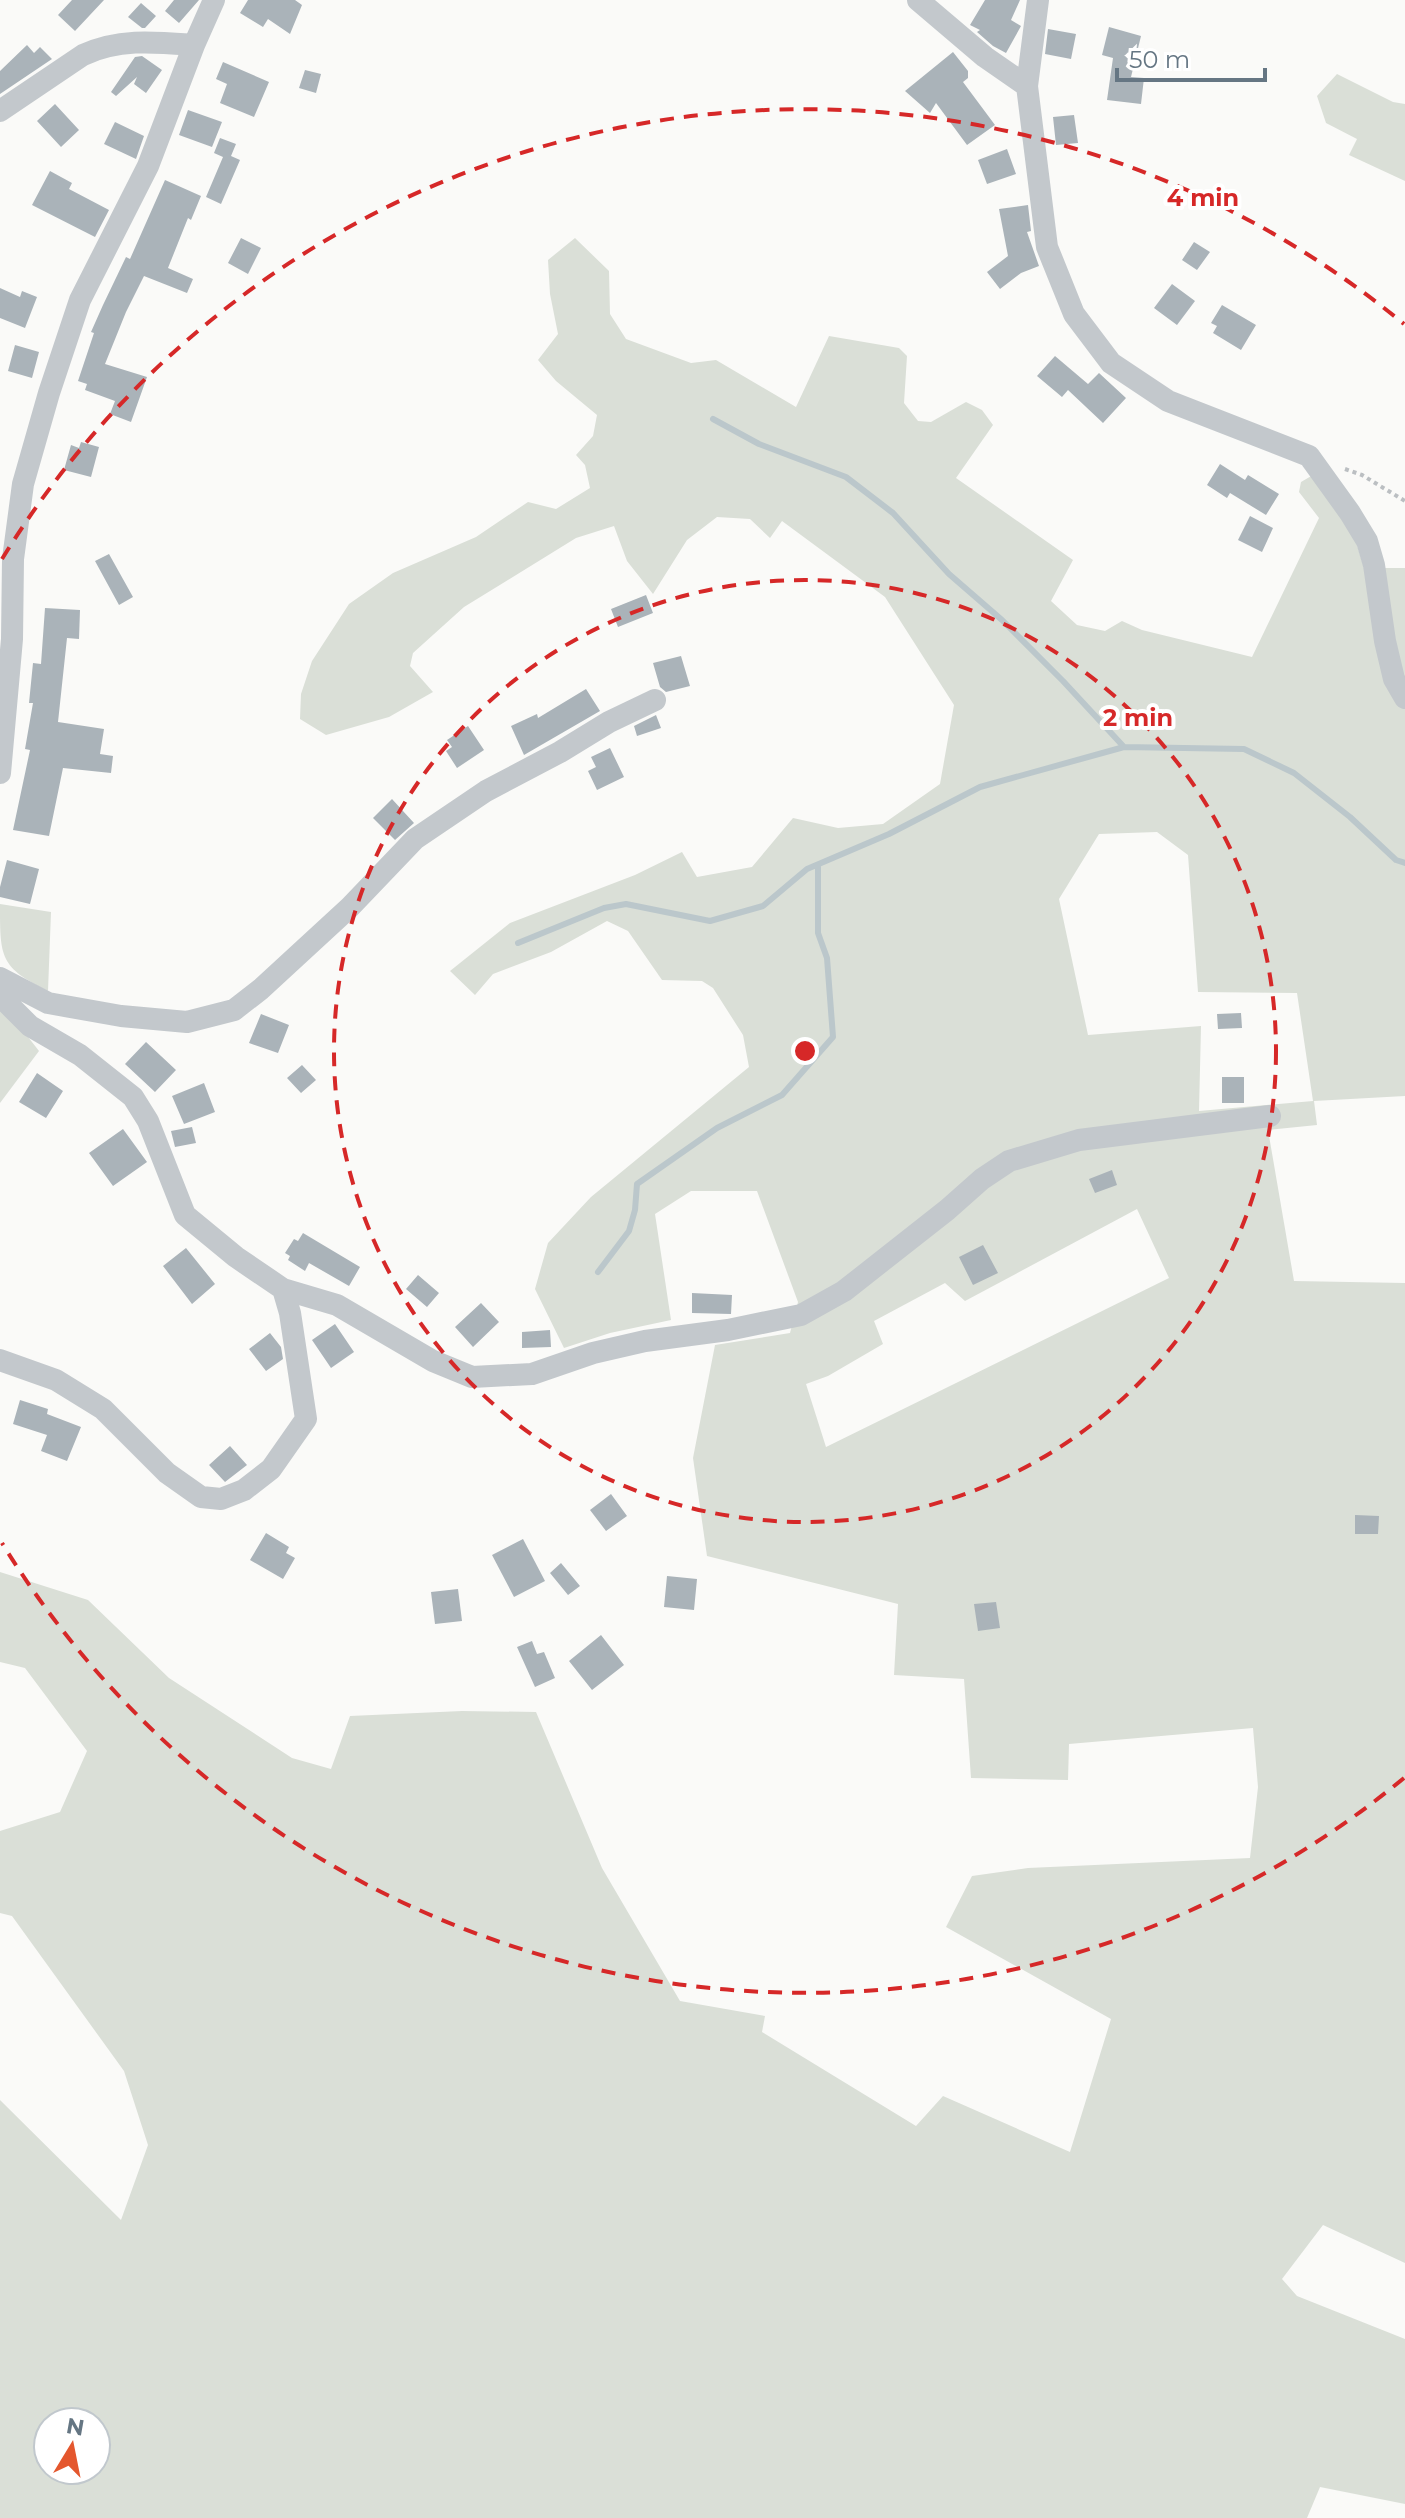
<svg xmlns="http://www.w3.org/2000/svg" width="1405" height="2518" font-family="Montserrat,sans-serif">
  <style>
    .green { fill: #dadfd7; fill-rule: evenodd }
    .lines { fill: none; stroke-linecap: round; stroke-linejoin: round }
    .stream { stroke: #bbc7cb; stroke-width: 6 }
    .building { fill: #aab3b9 }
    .path { stroke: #bbbfc2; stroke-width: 4; stroke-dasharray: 4 4; stroke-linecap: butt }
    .minor { stroke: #c3c8cc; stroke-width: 22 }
    .ring { fill: none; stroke: #d62828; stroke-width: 4; stroke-dasharray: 14 10 }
    .centre { fill: #d62828; stroke: #fff; stroke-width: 4 }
    .ring-label { font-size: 24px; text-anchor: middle; font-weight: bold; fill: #d62828; stroke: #fff; stroke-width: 8; stroke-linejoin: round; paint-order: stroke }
  </style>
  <rect width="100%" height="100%" fill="#fafaf8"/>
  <path class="green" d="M1337,74L1393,102L1405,104V181L1349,155L1357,139L1326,123L1317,96Z
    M575,238L609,271L610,314L626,339L691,363L716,360L796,407L829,336L899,348L907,356L904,403L918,421L931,422L966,402L982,410L993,425L956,478L1073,560L1051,601L1077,625L1105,631L1122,621L1142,630L1252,657L1319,518L1299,492L1301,482L1313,475L1350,522L1364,568H1405V1096L1314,1101L1317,1125L1268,1130L1294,1281L1405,1283V2263L1323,2225L1282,2279L1297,2296L1405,2339V2504L1320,2487L1307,2518H0V2100L121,2220L148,2145L124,2071L12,1916L0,1913V1831L60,1812L87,1751L25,1668L0,1662V1572L88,1600L169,1678L292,1758L331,1769L350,1716L462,1711L536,1712L602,1868L680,2001L765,2016L762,2032L916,2126L943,2096L1070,2152L1111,2019L946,1927L972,1876L1028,1868L1250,1858L1258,1787L1253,1728L1069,1744L1068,1780L971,1778L964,1679L894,1675L898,1604L707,1556L693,1458L715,1345L790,1333L798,1302L757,1191H691L655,1214L671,1320L610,1333L564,1348L535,1289L548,1243L591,1197L749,1067L743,1035L713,988L702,981L662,980L628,931L607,921L551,952L493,974L475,995L450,971L510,923L635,875L682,852L697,877L752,867L793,818L838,828L883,824L940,784L954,705L885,597L782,521L770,538L750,519L717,517L687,540L653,594L627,561L614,526L576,538L464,607L413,653L410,666L433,692L389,717L326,735L300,719L301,694L312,661L349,604L393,573L476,537L528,502L556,509L590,488L585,465L576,455L593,436L597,415L556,381L538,360L558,334L550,294L548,260ZM1157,832L1188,855L1198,992L1297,993L1313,1101L1199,1111L1201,1026L1088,1035L1059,899L1099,834ZM1137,1209L1169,1278L826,1447L806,1384L828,1376L883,1344L874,1321L945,1283L965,1301ZM48,2422H96V2470H48Z
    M0,904L51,912L48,991C0,967 0,958 0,904Z
    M0,1001L39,1051L0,1103Z"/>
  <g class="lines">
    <path class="stream" d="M713,419L759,444L846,477L893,513L949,574L1002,620L1063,681L1124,747
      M518,943L604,908L626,904L710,921L763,906L807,869L889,834L980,787L1124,747L1244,749L1294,773L1350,817L1396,860L1405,863
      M598,1272L629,1231L635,1210L637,1184L717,1128L782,1095L833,1037L827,958L818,933V865"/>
  </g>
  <path class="building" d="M72,0H104L75,31L58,15Z
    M174,0H199L179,23L165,11Z
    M248,0H295L302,5L290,34L268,19L263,27L240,13Z
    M985,0H1020L1011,20L1021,26L1006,53L993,46L977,32L980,30L970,25Z
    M141,3L156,16L145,28H142L128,17Z
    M1109,27L1141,36L1131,77L1144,78L1141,104L1107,100L1113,58L1102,55Z
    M1048,29L1076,34L1071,59L1045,54Z
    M27,45L34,53L40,47L52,59L0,94V71Z
    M953,52L968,71V78L963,82L995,125L967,145L936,103L930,113L905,91Z
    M142,56L162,70L146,93L134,84L137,77L116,96L111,92L135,57Z
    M223,62L269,82L254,117L220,103L227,84L216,79Z
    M305,70L321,74L316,93L299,88Z
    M55,104L79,130L61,147L37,121Z
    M188,110L222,122L212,147L179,135Z
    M1074,115L1078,143L1056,145L1053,117Z
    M115,122L144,136L136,159L104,144Z
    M220,138L236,144L231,156L240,160L221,204L206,197L223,157L214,153Z
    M1007,149L1016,174L987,184L978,160Z
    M50,171L72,183L69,189L109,210L95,237L32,205Z
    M165,180L201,196L191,220L188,218L168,268L193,279L187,293L144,276L126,312L105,364L147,377L131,422L110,414L115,401L85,390L87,384L78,381L94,333L91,332L103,305L126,257L130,259Z
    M1028,205L1031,231L1027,232L1039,266L1021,273L1000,289L987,272L1008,256L999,209Z
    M241,238L261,248L248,274L228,263Z
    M1194,242L1210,252L1197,270L1182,260Z
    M1172,284L1195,301L1177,325L1154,308Z
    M0,288L20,297L22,291L37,297L25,328L0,318Z
    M1222,305L1256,325L1241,350L1213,333L1217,326L1211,323Z
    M15,345L39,352L32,378L8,371Z
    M1055,356L1088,384L1099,373L1126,398L1103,423L1068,390L1062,397L1037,376Z
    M81,442L99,447L91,477L64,470L71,445L79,448Z
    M1220,464L1245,480L1248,475L1279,494L1266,515L1230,493L1227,498L1207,485Z
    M1250,516L1273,528L1262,552L1238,540Z
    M109,554L133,597L119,605L95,561Z
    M646,595L653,613L618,627L611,609Z
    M45,608L80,610L79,639L67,638L58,722L104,729L100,754L113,756L111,773L63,768L49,836L13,830L30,750L25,749L33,703H29L33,663L41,664Z
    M681,656L690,686L666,692L660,687L653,663Z
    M586,689L600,711L524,755L511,726L537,714L538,718Z
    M656,715L661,728L637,736L634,726Z
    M468,726L484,750L457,768L446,751L452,747L447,740Z
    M610,748L624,777L597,790L588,771L596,767L591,757Z
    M392,799L414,823L395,840L373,818Z
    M7,860L39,869L30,904L0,897V887Z
    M1241,1013L1242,1028L1218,1029L1217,1014Z
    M261,1014L289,1025L278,1053L249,1043Z
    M146,1042L176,1070L155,1092L125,1064Z
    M302,1065L316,1080L301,1093L287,1078Z
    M37,1073L63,1091L46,1118L19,1102Z
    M1222,1077H1244V1103H1222Z
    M204,1083L215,1112L184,1124L172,1096Z
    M192,1127L196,1143L175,1147L171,1131Z
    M123,1129L147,1162L113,1186L89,1153Z
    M1112,1170L1117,1185L1095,1193L1089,1179Z
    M303,1233L360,1267L349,1286L309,1263L305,1271L288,1260L290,1256L285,1253L294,1239L298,1241Z
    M983,1245L998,1273L973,1285L959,1257Z
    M186,1248L215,1284L192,1304L163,1266Z
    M418,1275L439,1293L427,1307L406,1289Z
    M692,1293L732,1295L731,1314L692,1313Z
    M481,1303L499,1322L473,1347L455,1327Z
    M335,1324L354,1352L331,1368L312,1340Z
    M550,1330L551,1347L522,1348V1332Z
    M270,1333L281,1347L283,1359L266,1371L249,1349Z
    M20,1400L48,1409L47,1414L81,1427L67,1461L41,1451L47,1435L13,1424Z
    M230,1446L247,1465L225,1482L209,1465Z
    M611,1494L627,1516L606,1531L590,1510Z
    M1355,1515L1379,1516L1378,1534H1355Z
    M266,1533L289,1547L286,1553L295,1558L283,1579L250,1560Z
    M523,1539L545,1581L514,1597L492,1555Z
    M561,1563L580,1586L568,1595L550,1573Z
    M667,1576L697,1579L694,1610L664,1607Z
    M458,1589L462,1621L435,1624L431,1592Z
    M996,1602L1000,1628L978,1631L974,1604Z
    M601,1635L624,1665L592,1690L569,1661Z
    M532,1641L537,1654L544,1652L555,1678L535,1687L517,1647Z"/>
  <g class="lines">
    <path class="path" d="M1345,469L1362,475L1405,501"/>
    <path class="minor" d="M918,0L985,57L1027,86
      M1038,0L1027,86L1047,247L1074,314L1111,363L1168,401L1309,456L1350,513L1367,541L1374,565L1385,641L1394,679L1405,698
      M0,111L83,55C119,38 156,42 194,45
      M0,773L12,639L13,559L23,484L49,393L80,300L148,166L194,45L214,0
      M0,978L48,1003L121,1016L187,1022L234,1010L261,989L350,907L415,839L486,791L560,752L609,722L655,700
      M0,991L7,1003L30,1026L80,1055L133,1097L148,1121L185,1215L236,1257L283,1289L290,1313L306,1419L271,1469L244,1490L221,1499L201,1497L167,1473L103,1409L56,1380L0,1360
      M283,1289L337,1305L433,1361L472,1377L532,1374L593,1353L645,1341L728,1330L801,1315L844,1291L947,1210L982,1179L1009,1161L1079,1140L1270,1116"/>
  </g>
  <g class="ring">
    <circle cx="805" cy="1051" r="471"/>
    <path d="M1404 1778A942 942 0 0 1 2 1543M2 559A942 942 0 0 1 1404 324"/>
  </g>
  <circle cx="805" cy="1051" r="12" class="centre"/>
  <g class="ring-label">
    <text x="1203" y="206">4 min</text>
    <text x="1138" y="726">2 min</text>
  </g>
  <g transform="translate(72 2446) rotate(10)"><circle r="38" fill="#ffffff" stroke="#c1c8cd" stroke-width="2"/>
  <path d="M0-6L14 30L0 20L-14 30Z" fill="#e4572e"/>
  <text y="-12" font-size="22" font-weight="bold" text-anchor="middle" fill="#657683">N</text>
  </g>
  <path d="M1117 68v12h148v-12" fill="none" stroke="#657683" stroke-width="4"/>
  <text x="1129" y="68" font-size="24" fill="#657683" stroke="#ffffff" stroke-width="6" paint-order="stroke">50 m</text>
</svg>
